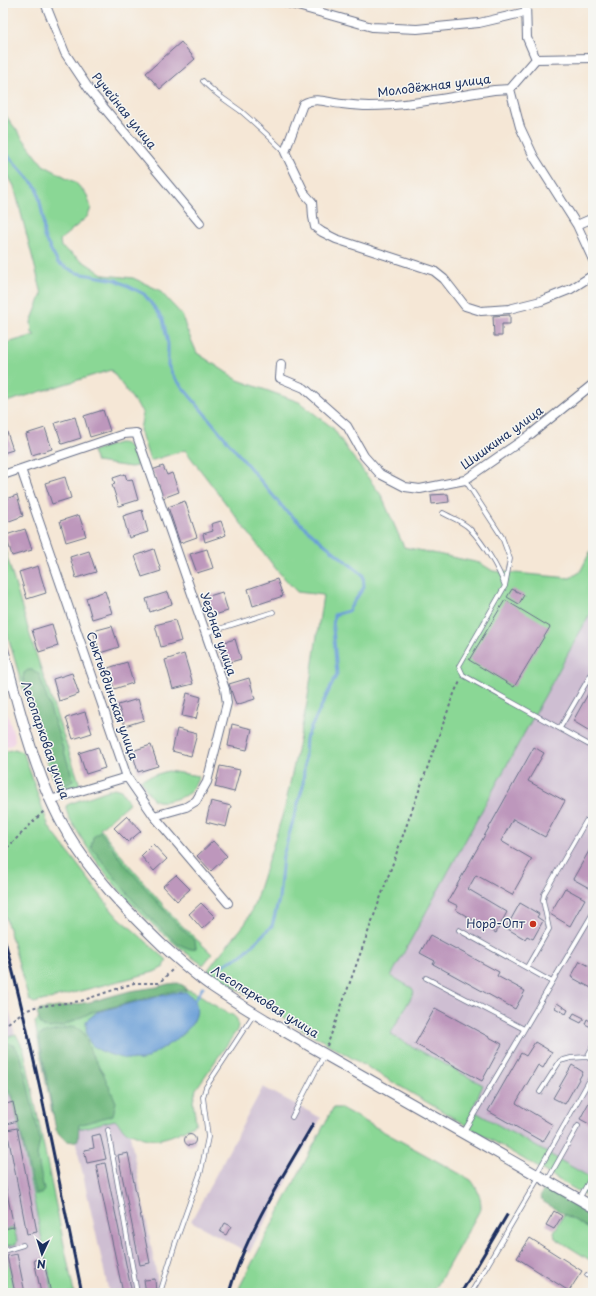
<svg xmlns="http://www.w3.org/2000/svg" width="596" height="1296" font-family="'Playpen Sans',sans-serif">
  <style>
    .built { fill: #f0d0e5 }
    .industrial { fill: #cebed2 }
    .green { fill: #8ad795; stroke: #52837a }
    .forest { fill: #6fb87e; stroke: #45746e }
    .water { fill: #6b9fd7; stroke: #43679a }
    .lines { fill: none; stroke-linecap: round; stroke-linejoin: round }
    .stream { stroke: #6b9fd7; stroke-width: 3 }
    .building { fill: #bd97bc }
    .service-casing { stroke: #676f88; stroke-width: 5.5 }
    .minor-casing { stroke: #676f88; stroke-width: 10 }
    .tertiary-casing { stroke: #676f88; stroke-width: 12 }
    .path { stroke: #676f88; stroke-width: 2; stroke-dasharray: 3 3; stroke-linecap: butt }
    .service { stroke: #fff; stroke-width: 4 }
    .minor { stroke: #fff; stroke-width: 8 }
    .tertiary { stroke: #fff; stroke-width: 10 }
    .rail { stroke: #1b2f5e; stroke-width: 3 }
    .poi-dot { fill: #c8321e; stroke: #f6f6f2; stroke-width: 1.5 }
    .labels { text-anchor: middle; stroke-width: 3; stroke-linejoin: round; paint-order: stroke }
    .street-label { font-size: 12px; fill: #1b2f5e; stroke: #f6f6f2 }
    .poi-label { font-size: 12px; fill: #1b2f5e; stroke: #f6f6f2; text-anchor: end }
  </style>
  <rect width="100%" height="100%" fill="#f6f6f2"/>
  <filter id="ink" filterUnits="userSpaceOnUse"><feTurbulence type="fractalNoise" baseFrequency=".025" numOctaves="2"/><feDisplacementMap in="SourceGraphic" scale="8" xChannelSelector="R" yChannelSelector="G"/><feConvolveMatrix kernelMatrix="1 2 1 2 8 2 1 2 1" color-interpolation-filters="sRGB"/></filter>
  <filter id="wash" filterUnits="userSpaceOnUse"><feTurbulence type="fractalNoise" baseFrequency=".012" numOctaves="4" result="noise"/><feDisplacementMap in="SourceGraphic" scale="16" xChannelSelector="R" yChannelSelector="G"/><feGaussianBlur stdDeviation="0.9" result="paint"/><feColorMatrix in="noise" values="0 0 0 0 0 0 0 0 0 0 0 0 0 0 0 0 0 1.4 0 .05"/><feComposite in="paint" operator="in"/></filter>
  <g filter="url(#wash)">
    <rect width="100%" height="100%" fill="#f5e7d6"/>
    <path class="built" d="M3,698L15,740L12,745L3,747Z"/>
    <path class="industrial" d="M593,608V1179L472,1110L355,1042Z
      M3,981L18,1049L68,1293H3Z
      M263,1087L321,1118L249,1253L191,1221Z
      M126,1114L160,1293H109L72,1125Z"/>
    <path class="green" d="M3,112L43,165L75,182L87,195L91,208L88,216L60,240L61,247L104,275L133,278L159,290L182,315L186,328L197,353L238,380L299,402L333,428L349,452L381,495L404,547L480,563L493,571L570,578L580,572L593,546V608L391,976L412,988L414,992L391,1033L393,1036L483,1085L472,1110L593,1179V1200L272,1011L208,970L216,959L245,924L254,905L285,807L307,703L323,595L297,592L276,569L185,450L150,461L140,430L143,413L111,370L3,403V344L35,335L32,333L31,322L42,294L14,186L3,167Z
      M118,443C132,442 134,455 137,466L131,467L96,462L92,451Z
      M3,543L32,642L80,785L115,775V777L63,793H60L56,787L24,692L3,619Z
      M15,749L20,751L24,754L49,827L114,913L167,960L164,967L154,972L34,1003L29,1000L3,908V752Z
      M168,771L199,776C196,783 194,788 189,793C182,798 160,805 153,799C148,794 144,785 141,779Z
      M114,788L121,790L129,803L100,828L124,859L175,919L212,954L203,965C154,931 109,885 79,834C74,825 66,816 66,806L69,804Z
      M176,987C198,991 203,997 220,1009C225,1012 233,1014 236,1018C239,1022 238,1026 237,1030L196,1089L193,1101L196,1123C185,1131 162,1142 148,1139C140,1138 134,1133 126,1132L115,1120L75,1130L57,1120L52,1113L37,1035L35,1022L40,1017Z
      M16,1034L24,1050L74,1293H53L13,1099L3,1087V1038Z
      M333,1108H341L471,1180C478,1189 481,1197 481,1208L433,1293H239L240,1286Z
      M564,1214L593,1231V1262L555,1238L554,1232Z
      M14,1228L17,1240L16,1244L3,1247V1230Z
      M7,1256L15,1293H3V1258Z"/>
    <path class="forest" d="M28,670H33L39,674L73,779C71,785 64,786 58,783L23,678L24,673Z
      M100,831L122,861L173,920L195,941L196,948L190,949L178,944L157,925L132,899L91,847L93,837Z
      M178,983L184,986L186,990L173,991L92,1012L63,1026L50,1028L43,1027L40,1023L37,1013L40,1010L90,1002L130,991L157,987L168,984Z
      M74,1026L84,1033L91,1053L103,1073L116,1102L113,1115L79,1125L78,1140C68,1145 62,1138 56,1130L39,1036L42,1034Z
      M8,1043L14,1045L21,1056L40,1140L37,1155L44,1190L41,1194H35L12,1095L3,1084V1044Z
      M544,1189H550L556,1192L593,1213V1231L542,1201L540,1197Z"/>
    <path class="water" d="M186,992C189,995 194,998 195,1001C204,1023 176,1040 161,1049C155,1052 149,1058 143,1060C131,1062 98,1053 91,1044C86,1038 86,1028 86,1021L97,1012L172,993Z"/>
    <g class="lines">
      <path class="stream" d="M3,150L37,188L43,217L44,237L58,263L77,273L116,280L144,294L163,319L168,344V365L174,377L286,511L323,543L363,575L364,587L348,611L334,615L333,628L337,674L306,738L303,786L283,856L279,899L272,926L242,955L217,968
        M195,1000L203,987"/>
    </g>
    <g id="blocks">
      <path class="building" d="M181,42L195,59L160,89L146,73Z
        M510,315V324H502V336H494L493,316Z
        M103,410L110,431L90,437L84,416Z
        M75,417L81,438L62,444L55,423Z
        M45,428L52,449L32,455L26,434Z
        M6,429L13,450L3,453V430Z
        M163,466L167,475L172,473L179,492L163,498L152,470Z
        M125,474L127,480L132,479L138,500L119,506L112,485L115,484L113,478Z
        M65,477L71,498L52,504L45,483Z
        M448,494L449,502L432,504L431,495Z
        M17,495L23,516L4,523L3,500Z
        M185,501L197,537L180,543L168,507Z
        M142,510L148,532L129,538L123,516Z
        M79,515L86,536L66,542L60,521Z
        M221,521L226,535L205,542L203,534L213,531L211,524Z
        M25,529L32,550L12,556L6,535Z
        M154,549L161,571L142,577L135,556Z
        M207,549L213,568L197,573L190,554Z
        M89,551L96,572L76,578L70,557Z
        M38,566L46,593L27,599L19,572Z
        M277,579L283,596L253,606L248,589Z
        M512,589L524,595L519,604L507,597Z
        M105,591L112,613L92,619L86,598Z
        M168,592L172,604L150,612L146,599Z
        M222,592L228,611L211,616L206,597Z
        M505,600L550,627L514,687L469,660Z
        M175,620L181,641L161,647L155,625Z
        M52,624L58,646L39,652L32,630Z
        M112,626L119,647L100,653L93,631Z
        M235,639L241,659L224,664L218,644Z
        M184,654L193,684L173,689L165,660Z
        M127,662L133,683L114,689L108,668Z
        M72,673L79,694L59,701L53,679Z
        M249,678L255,699L236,705L229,684Z
        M593,685V733L573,721Z
        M187,693L201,697L196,719L182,716Z
        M138,699L144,720L125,726L118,705Z
        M85,712L92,733L73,739L66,718Z
        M232,724L252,729L247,750L228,746Z
        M177,729L197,734L191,756L172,751Z
        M151,745L158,766L138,772L132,751Z
        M98,747L105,768L86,774L79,753Z
        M534,747L544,753L528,781L565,801L545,837L513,819L501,841L532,859L512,895L476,875L468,889L507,912L496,933L456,910L458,906L448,901Z
        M220,766L240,770L234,792L215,787Z
        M211,801L231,806L226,827L206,822Z
        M127,816L141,831L128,842L114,828Z
        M213,841L227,856L211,871L197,856Z
        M153,844L167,859L154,871L141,856Z
        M593,844V886L591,889L573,879Z
        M176,875L190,889L177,901L163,886Z
        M565,888L585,899L570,926L550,914Z
        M201,903L215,917L202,929L189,914Z
        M520,903L539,914L537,917L543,921L533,939L527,936L525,939L506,928Z
        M430,935L499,972L497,976L525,991L515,1009L433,964L435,961L420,953Z
        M580,961L593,968V989L571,977Z
        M557,1003L568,1010L566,1014L555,1008Z
        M435,1008L502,1044L482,1081L415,1044Z
        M574,1013L584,1018L581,1023L571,1018Z
        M587,1019L593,1023V1028L585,1024Z
        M535,1042L552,1052L543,1068L538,1065L516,1103L553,1125L543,1142L488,1111L521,1053L526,1056Z
        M572,1065L583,1072L565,1104L553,1098Z
        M593,1095V1126L580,1119Z
        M13,1102L17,1121L7,1124L3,1105Z
        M17,1128L37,1232L27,1234L7,1130Z
        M100,1134L106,1159L87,1163L84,1150L94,1148L92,1136Z
        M184.5 1140a5.5 5.5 0 1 1 11 0a5.5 5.5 0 1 1-11 0Z
        M128,1153L150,1263L140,1265L118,1155Z
        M105,1163L132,1293H123L96,1165Z
        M3,1174L14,1227L3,1229Z
        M554,1211L562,1216L554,1229L546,1225Z
        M225,1223L231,1226L226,1235L220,1232Z
        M530,1238L582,1271L569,1291L517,1258Z
        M17,1254L25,1293H15L7,1256Z
        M43,1258L51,1293H41L34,1260Z
        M155,1279L156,1293H146L144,1280Z"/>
    </g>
  </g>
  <g filter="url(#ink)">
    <use href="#blocks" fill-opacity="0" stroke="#676f88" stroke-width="1"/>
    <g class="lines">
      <g class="service-casing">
        <path id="service" d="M203,81C214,94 229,102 242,112C257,125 271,138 285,152
          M465,480L502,537L510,559L505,586L459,666L463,675L593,747
          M443,513C452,518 464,522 470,529C484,544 498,567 505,586
          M206,633L273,612
          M560,728L593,671
          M459,930L552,982
          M527,967L549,929L543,900L544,894L586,821
          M426,978L524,1029
          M593,1046L587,1057L593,1060
          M540,1092L560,1061L571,1058L587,1057
          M292,1117L324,1055
          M108,1130L137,1293
          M463,1133L593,913
          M536,1175L593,1074
          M547,1181L578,1126
          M579,1199L593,1174
          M3,1251L23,1245
          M587,1275L593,1280
          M160,1293L176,1241L201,1171L208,1137L203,1097L206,1087L254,1014
          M471,1293L539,1177"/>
      </g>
      <g class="minor-casing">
        <path id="minor" d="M45,3L65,53L91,92L200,223
          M287,3L372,27L417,29L479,23L526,12
          M526,3L527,38L536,59
          M536,59L510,89L520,127L534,157L577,225L593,260
          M536,59L593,58
          M510,89L494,90C453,96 411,106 369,106C360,106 351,105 342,104C327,103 317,96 303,104L285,152L305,194L312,202L313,217L315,227L322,232L336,239L434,271L444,279L465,306L481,311L509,309L541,301L571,289L593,275
          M577,225L593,218
          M281,364L280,378L304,388L347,426L364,456L380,474L405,487L420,489L465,480L531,434L593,384
          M21,469L127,777L154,816L228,903
          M3,475L124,434L136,433L225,689L227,703L207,782L196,801L186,807L154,816
          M50,800L127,777"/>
      </g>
      <g class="tertiary-casing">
        <path id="tertiary" d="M3,649C19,709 36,780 68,834C93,876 126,910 161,944C178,959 195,975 213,987C265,1022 321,1052 375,1083C448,1124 520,1166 593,1207"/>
      </g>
      <path class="path" d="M3,852L45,810
        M8,1023L23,1012L35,1007L81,1001L134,983H159L174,968
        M327,1046L455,691L461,680"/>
      <use href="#service" class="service"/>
      <use href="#minor" class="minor"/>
      <use href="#tertiary" class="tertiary"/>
      <path class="rail" d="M3,934C35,1052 57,1173 82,1293
        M229,1293C246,1232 282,1178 313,1124
        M461,1293L507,1215"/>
    </g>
  </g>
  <circle class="poi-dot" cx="533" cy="924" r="4"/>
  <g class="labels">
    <g class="street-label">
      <text transform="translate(434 86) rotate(-7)" y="4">Молодёжная улица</text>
      <text transform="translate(124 111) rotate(51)" y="4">Ручейная улица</text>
      <text transform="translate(502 438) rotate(-36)" y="4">Шишкина улица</text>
      <text transform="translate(218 634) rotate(71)" y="4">Уездная улица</text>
      <text transform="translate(112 696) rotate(71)" y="4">Сыктывдинская улица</text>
      <text transform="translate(45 740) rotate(71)" y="4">Лесопарковая улица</text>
      <text transform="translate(265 1002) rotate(32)" y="4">Лесопарковая улица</text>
    </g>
    <g class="poi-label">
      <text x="525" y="928">Норд-Опт</text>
    </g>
  </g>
  <rect width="596" height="1296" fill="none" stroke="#f6f6f2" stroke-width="16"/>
  <g transform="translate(42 1254) rotate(184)" stroke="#f6f6f2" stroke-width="3" paint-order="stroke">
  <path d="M0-3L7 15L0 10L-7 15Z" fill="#1b2f5e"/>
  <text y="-6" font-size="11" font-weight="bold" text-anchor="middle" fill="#1b2f5e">N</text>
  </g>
</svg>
